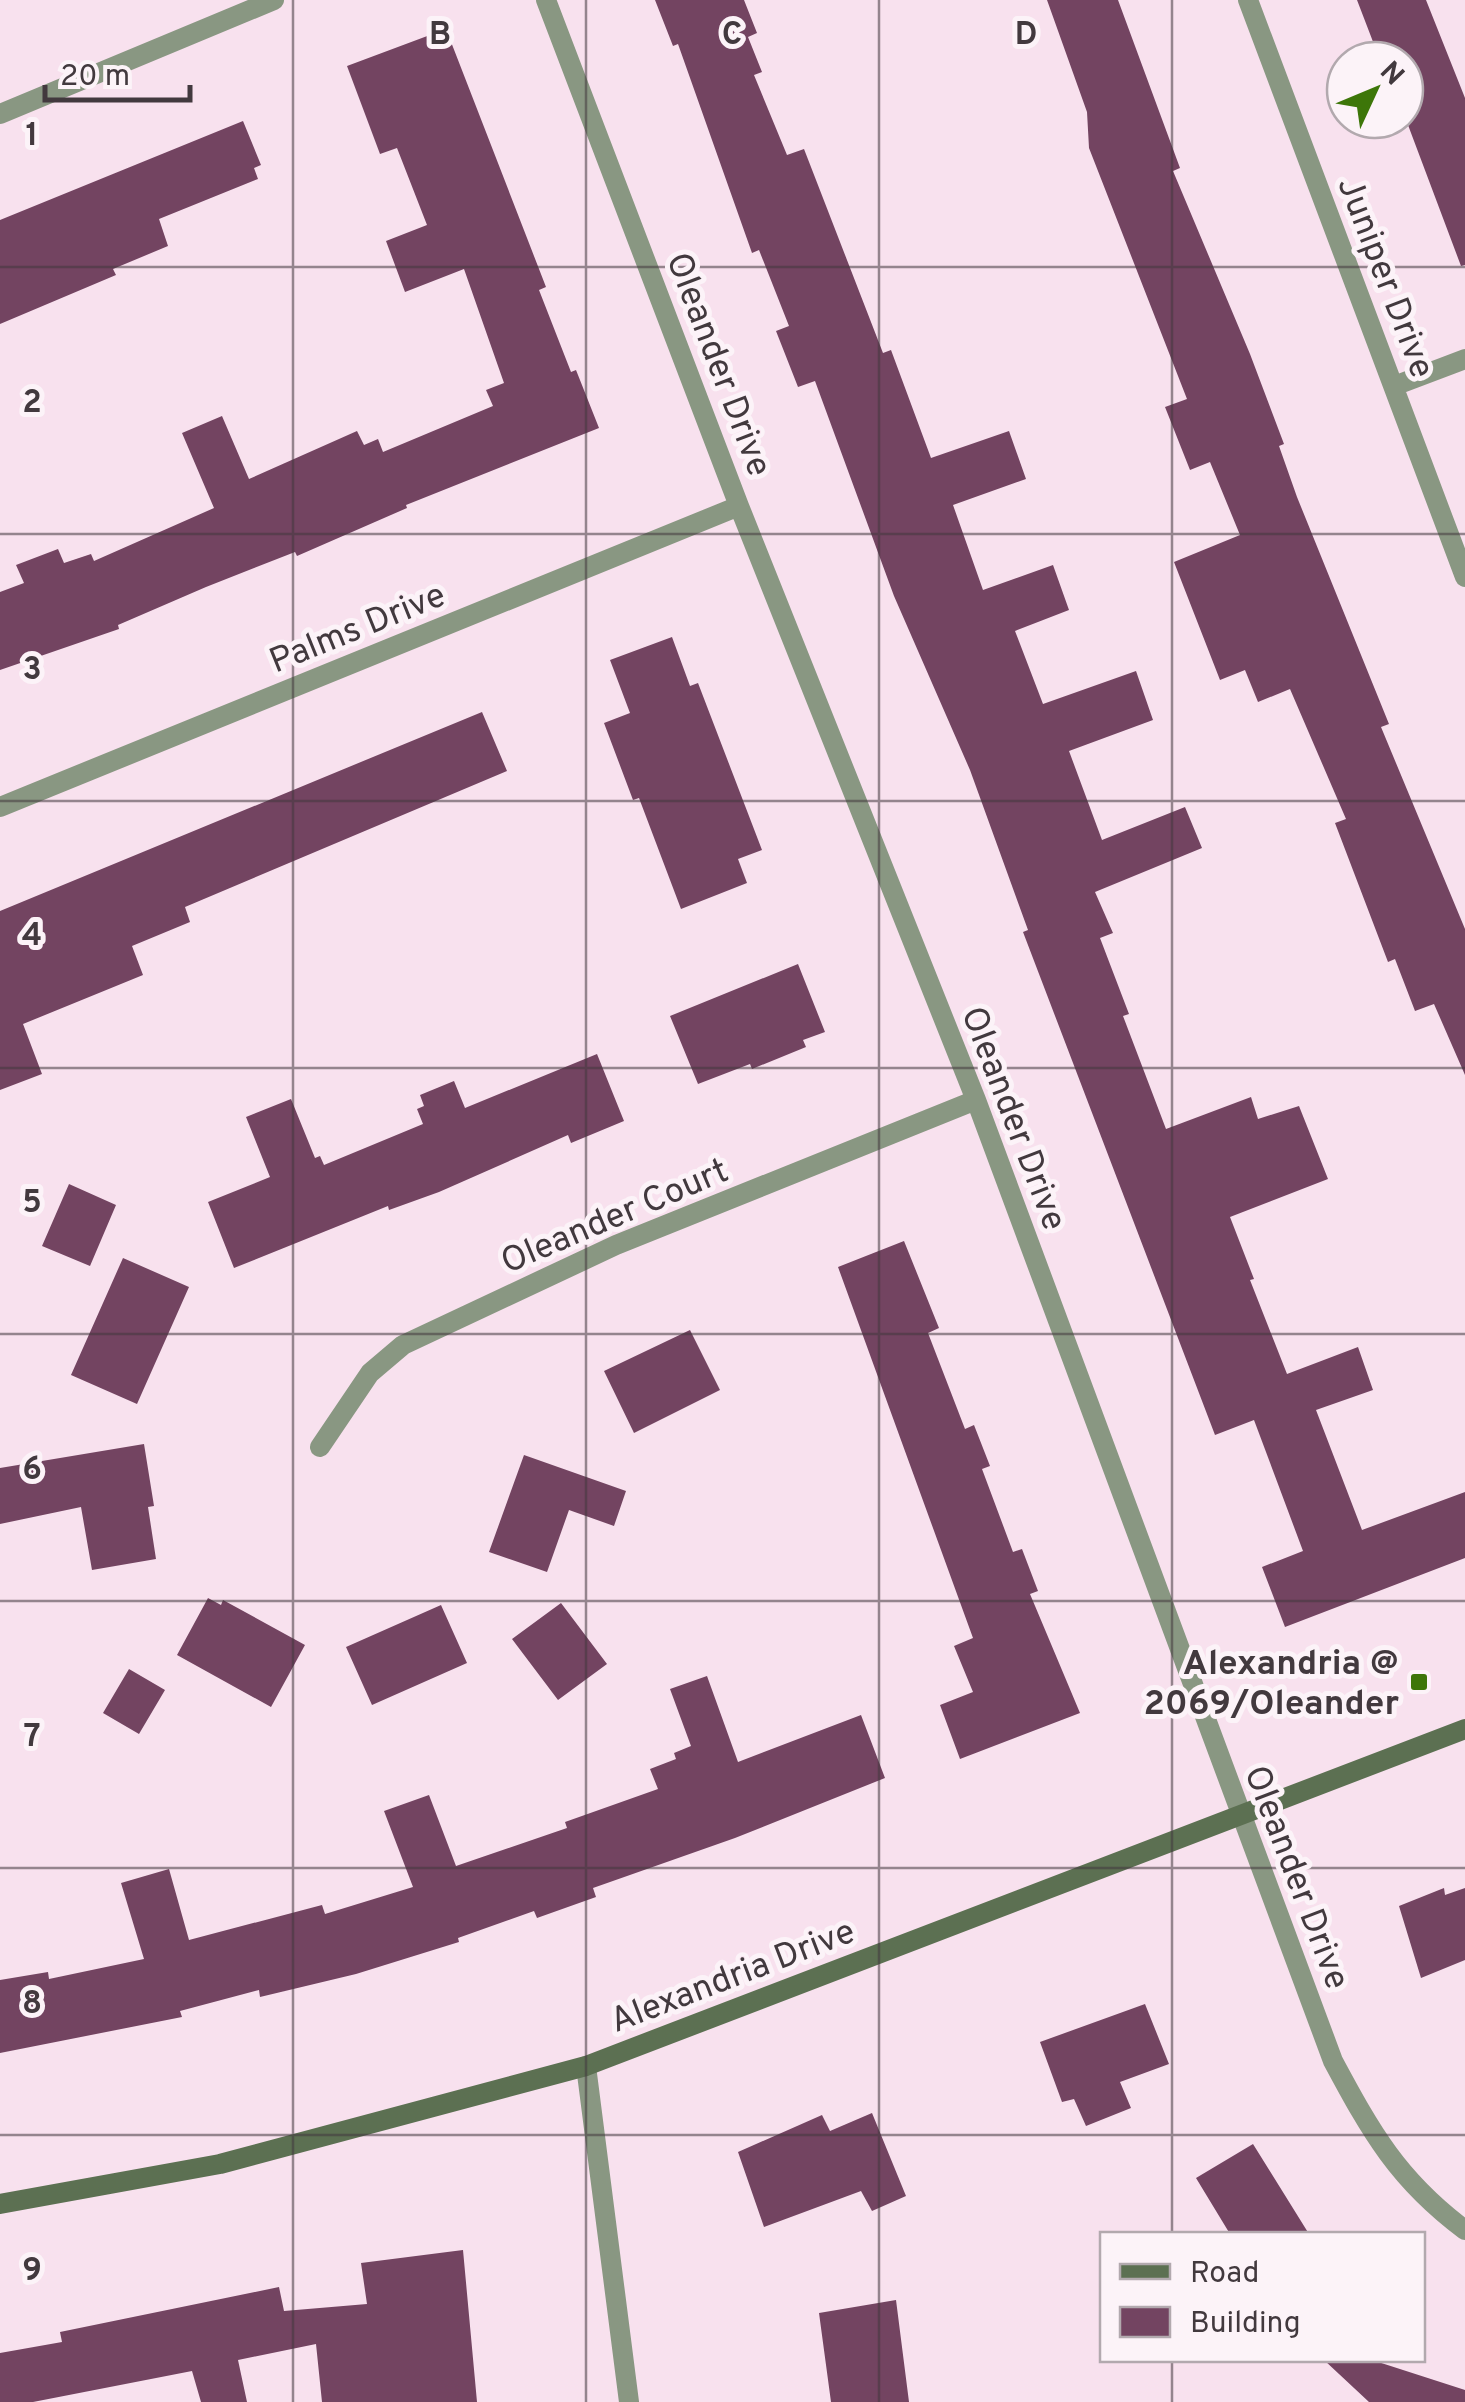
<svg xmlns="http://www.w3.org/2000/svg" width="1465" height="2402" font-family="Overpass,sans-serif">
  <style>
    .building { fill: #734461 }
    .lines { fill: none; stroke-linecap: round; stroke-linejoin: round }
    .street { stroke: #899782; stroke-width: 20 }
    .secondary { stroke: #5c7052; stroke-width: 20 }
    .grid { fill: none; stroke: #42393e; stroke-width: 2.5; stroke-opacity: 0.55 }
    .poi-dot { fill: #3d7609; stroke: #fcf3f8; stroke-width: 4 }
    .labels { text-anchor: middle; stroke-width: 10; stroke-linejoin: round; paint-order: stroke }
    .street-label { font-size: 35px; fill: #42393e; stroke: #fcf3f8 }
    .poi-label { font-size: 35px; font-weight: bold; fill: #42393e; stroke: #fcf3f8; text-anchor: end }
    .grid-label { font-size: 32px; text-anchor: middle; font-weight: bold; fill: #42393e; stroke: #fcf3f8; stroke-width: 10; stroke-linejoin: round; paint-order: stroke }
  </style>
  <rect width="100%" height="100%" fill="#f8e1ee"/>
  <path class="building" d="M655,0H744L757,33L748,37L762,72L754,75L787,155L804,149L883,353L891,350L931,458L1009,431L1026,479L953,505L983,590L1053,565L1069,610L1015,631L1043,704L1136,671L1153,720L1069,751L1102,840L1185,807L1202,848L1095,892L1113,933L1100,938L1129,1014L1123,1016L1166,1129L1251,1097L1258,1119L1299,1106L1328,1179L1230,1217L1254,1279L1250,1280L1287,1374L1358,1347L1373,1390L1316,1410L1362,1530L1465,1492V1558L1285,1627L1262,1567L1303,1551L1254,1420L1215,1435L1023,932L1028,930L970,770L894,596L815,381L798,387L776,331L789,326L759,250L752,253L678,44L673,46Z
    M1047,0H1118L1180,168L1173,171L1250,354L1284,444L1279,446L1297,497L1389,724L1381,727L1465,929V1075L1434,1004L1415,1011L1395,959L1388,962L1335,823L1346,819L1290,689L1258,702L1245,670L1220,680L1174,562L1240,535L1210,462L1190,470L1165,407L1187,399L1089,148L1087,112Z
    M1357,0H1426L1465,98V265L1461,266L1405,117V60H1380Z
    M446,29L546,287L539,290L571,372L576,370L599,428L406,505L407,508L297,556L295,552L206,587L118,625L119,629L0,670V592L24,583L16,565L58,549L64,563L91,554L94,561L214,508L182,433L222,416L249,479L357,431L364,445L378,439L383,452L493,406L486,390L504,383L464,269L405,292L386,241L427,225L397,148L380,154L347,66Z
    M243,121L261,165L254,168L258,179L159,219L168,246L113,269L116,275L0,324V220Z
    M672,637L690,686L698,683L762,850L738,859L747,883L681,909L639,798L633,800L604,723L630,713L610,660Z
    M482,712L507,771L185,907L190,922L132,946L143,975L23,1024L42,1074L0,1090V911Z
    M798,964L825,1032L803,1040L806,1047L752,1069L750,1064L698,1084L670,1016Z
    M597,1054L624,1121L571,1143L568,1135L439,1192L389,1210L388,1206L234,1268L208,1202L270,1177L246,1117L291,1099L315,1158L320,1156L324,1165L423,1124L417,1109L424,1106L420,1095L454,1081L465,1108Z
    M69,1184L116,1205L90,1266L42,1246Z
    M904,1241L939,1328L928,1333L965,1429L974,1425L990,1466L982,1469L1013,1552L1022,1549L1038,1591L1030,1594L1080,1713L960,1759L940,1705L973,1692L954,1646L973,1638L838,1267Z
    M123,1258L189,1287L137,1404L71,1375Z
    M690,1330L720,1390L634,1433L604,1371Z
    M144,1444L154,1506L148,1507L156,1559L92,1570L81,1507L0,1524V1468Z
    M524,1455L626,1491L614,1526L569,1510L547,1572L489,1552Z
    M208,1598L221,1605L223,1600L305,1645L271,1707L177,1655Z
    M561,1603L607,1664L558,1700L512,1639Z
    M441,1605L467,1663L372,1705L346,1647Z
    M129,1669L165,1690L139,1734L103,1713Z
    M707,1676L738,1762L861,1715L885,1778L735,1838L593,1888L596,1897L537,1918L534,1911L458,1938L459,1942L356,1974L260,1997L259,1990L180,2011L182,2017L0,2053V1980L48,1972L49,1979L144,1959L121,1883L169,1869L189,1940L322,1905L325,1914L413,1887L384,1811L429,1795L456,1866L567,1828L565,1822L658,1789L650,1769L676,1759L674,1753L691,1746L670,1689Z
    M1444,1888L1445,1895L1465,1888V1960L1421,1978L1399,1906Z
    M1145,2004L1169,2064L1120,2082L1131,2108L1086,2126L1074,2099L1062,2102L1040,2042Z
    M872,2113L906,2196L872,2211L861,2191L764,2227L738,2152L822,2115L830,2131Z
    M1253,2144L1309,2234H1230L1196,2178Z
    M463,2250L477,2402H322L316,2344L238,2360L247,2402H201L192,2371L33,2402H0V2353L62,2342L60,2332L279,2287L284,2311L367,2304L361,2263Z
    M896,2300L909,2402H831L819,2313Z
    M1324,2360H1372L1465,2390V2402H1369Z"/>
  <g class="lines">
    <path class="street" d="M546,0L739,506L976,1100L1333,2061C1371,2132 1398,2180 1465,2230
      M1248,0L1465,577
      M0,114L274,0
      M1394,386L1465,359
      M0,807L739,506
      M320,1447L370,1373L403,1345L616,1245L976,1100
      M586,2066L629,2402"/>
    <path class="secondary" d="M0,2204L220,2164L586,2066L1465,1729"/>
  </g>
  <path class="grid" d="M293,0V2402M586,0V2402M879,0V2402M1172,0V2234M0,267H1465M0,534H1465M0,801H1465M0,1068H1465M0,1334H1465M0,1601H1465M0,1868H1465M0,2135H1465M1172,2360V2402"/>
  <rect class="poi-dot" x="1409" y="1672" width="20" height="20" rx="5"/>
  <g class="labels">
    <g class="street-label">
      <text transform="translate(1387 277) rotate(69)" y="12">Juniper Drive</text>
      <text transform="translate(720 364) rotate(69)" y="12">Oleander Drive</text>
      <text transform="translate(357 627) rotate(-22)" y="12">Palms Drive</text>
      <text transform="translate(1015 1118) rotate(69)" y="12">Oleander Drive</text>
      <text transform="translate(614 1215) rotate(-23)" y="12">Oleander Court</text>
      <text transform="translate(1298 1877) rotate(69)" y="12">Oleander Drive</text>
      <text transform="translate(732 1975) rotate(-21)" y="12">Alexandria Drive</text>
    </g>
    <g class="poi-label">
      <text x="1399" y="1674">Alexandria @<tspan x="1399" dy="40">2069/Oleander</tspan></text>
    </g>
  </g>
  <g class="grid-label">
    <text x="440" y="44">B</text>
    <text x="732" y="44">C</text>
    <text x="1026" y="44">D</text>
    <text x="32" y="145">1</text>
    <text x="32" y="412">2</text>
    <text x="32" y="679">3</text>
    <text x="32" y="945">4</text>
    <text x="32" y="1212">5</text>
    <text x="32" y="1479">6</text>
    <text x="32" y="1746">7</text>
    <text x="32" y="2013">8</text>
    <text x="32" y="2280">9</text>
  </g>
  <rect x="1100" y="2232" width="325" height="130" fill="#fcf3f8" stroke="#b2a9ae" stroke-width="2.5"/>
  <rect x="1120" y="2264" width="50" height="15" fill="#5c7052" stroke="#b2a9ae" stroke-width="2.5"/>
  <text x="1190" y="2282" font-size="30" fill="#42393e">Road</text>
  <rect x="1120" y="2307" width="50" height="30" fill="#734461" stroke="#b2a9ae" stroke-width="2.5"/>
  <text x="1190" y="2332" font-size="30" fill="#42393e">Building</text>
  <g transform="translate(1375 90) rotate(46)"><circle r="48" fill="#fcf3f8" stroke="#b2a9ae" stroke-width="2.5"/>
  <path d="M0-8L18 38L0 25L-18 38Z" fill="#3d7609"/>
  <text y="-15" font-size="28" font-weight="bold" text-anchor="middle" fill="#42393e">N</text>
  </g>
  <path d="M45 85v15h145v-15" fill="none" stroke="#42393e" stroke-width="5"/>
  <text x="60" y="85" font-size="30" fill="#42393e" stroke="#fcf3f8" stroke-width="8" paint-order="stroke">20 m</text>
</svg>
